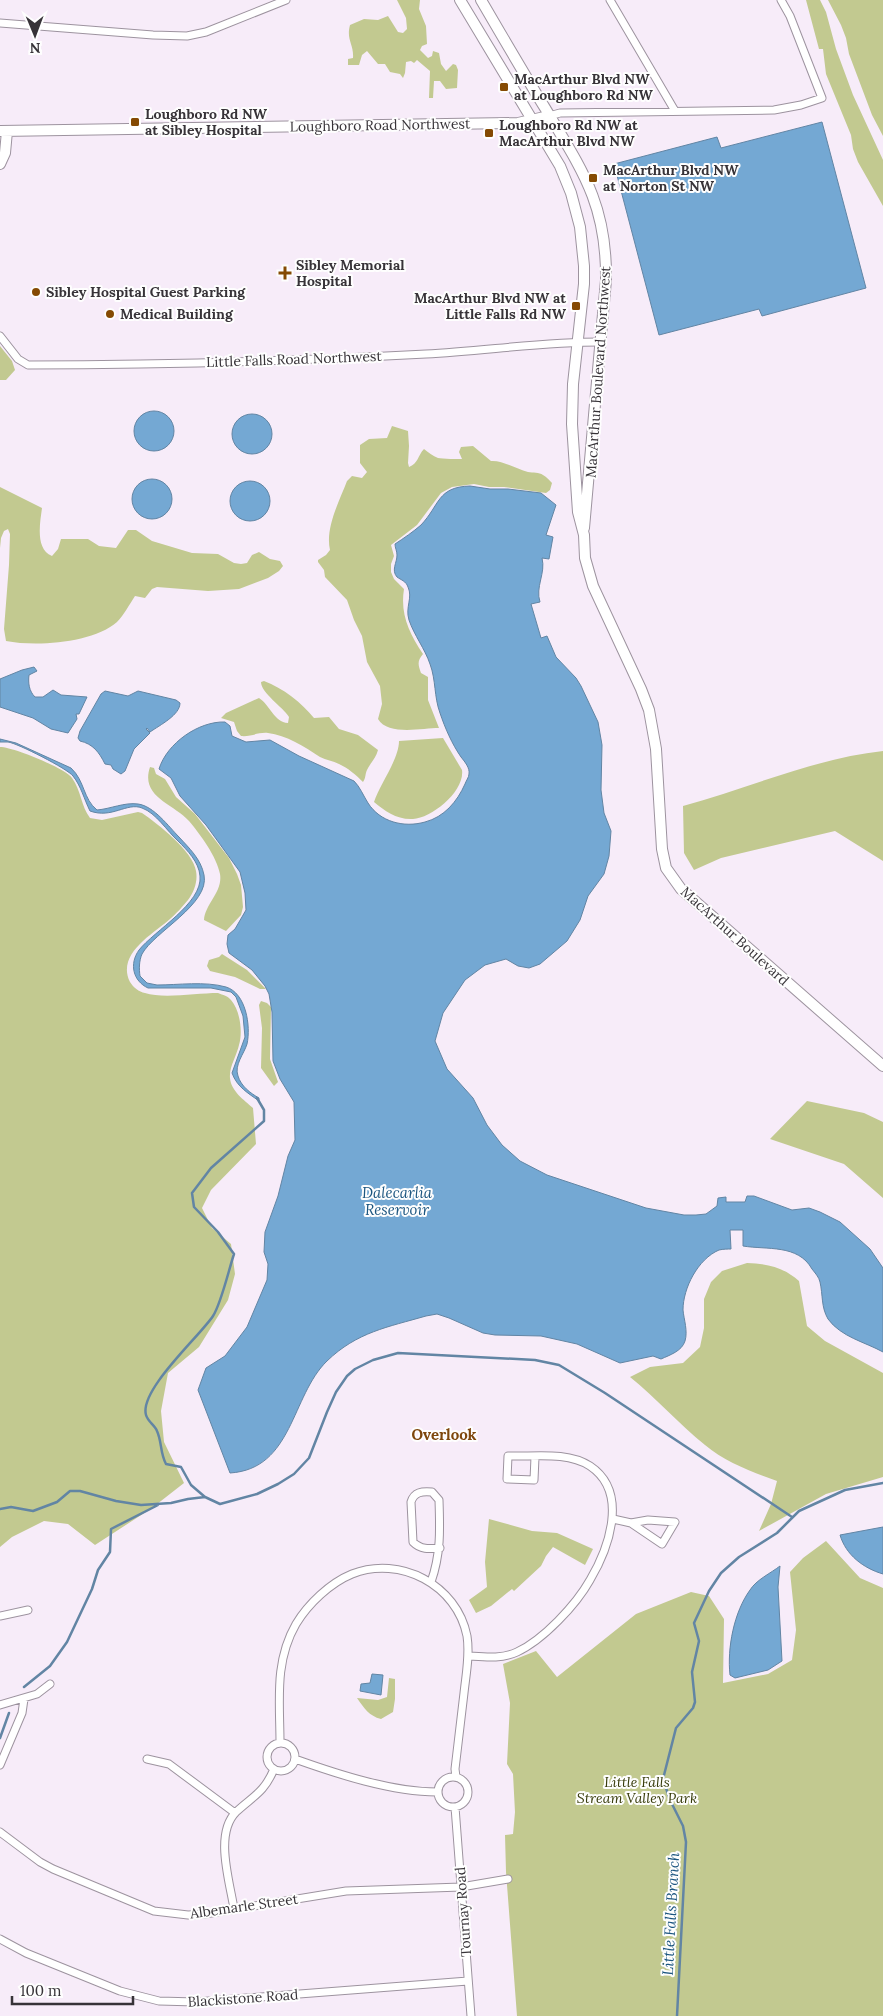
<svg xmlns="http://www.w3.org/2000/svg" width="883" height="2016" font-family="Lora,serif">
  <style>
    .green { fill: #c2c990 }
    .water { fill: #74a8d3; stroke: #6285a4 }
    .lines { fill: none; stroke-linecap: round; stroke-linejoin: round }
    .stream { stroke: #6285a4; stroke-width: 2.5 }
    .minor-casing { stroke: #9d939f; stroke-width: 9 }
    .secondary-casing { stroke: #9d939f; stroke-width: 12 }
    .minor { stroke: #fff; stroke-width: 7 }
    .secondary { stroke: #fff; stroke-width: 10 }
    .poi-dot { fill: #854a03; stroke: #fefefe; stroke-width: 2 }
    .labels { text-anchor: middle; stroke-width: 4; stroke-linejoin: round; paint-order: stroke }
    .poi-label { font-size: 14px; font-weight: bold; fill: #373338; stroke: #fefefe; text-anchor: start }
    .street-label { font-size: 14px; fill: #373338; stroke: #fefefe }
    .park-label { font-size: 14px; font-style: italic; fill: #383c0b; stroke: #fefefe }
    .water-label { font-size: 15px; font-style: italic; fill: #1c5680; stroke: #fefefe }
    .neighbourhood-label { font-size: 15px; font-weight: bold; fill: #7e470c; stroke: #fefefe }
  </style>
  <rect width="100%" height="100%" fill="#f7ecf9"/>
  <path class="green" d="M397,0H420L419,9L426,26L427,44L422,46L420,50L428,58L432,56L433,51L439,53L441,64L446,71L453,64L456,65L458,70L457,88L446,89L440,81H434L433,98H429L430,71L417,60L414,63L411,61L406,62L405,73L403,78L400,74L390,72L385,64H378L367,51L362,55L359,65H348V59L353,58C354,44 346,40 350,25L364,19L378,20L388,16L398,32L403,33L407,29L406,18Z
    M806,0H820L826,12L836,49L853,95L883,160V206L858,162L853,149L851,135L826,74L823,49H819Z
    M828,0H883V136L872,115L849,54L846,38L841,25Z
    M0,346L12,361L15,370L6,380H0Z
    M392,426L408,431L409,446L408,463L409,467C418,464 418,455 424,449C428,452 433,456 438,458C442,459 459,459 462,459L459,452L461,447L473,446L491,461C502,460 516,469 528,472C533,473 539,472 543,475C547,477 549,480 552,483L550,490L546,493L504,487H489L474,484L452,487L441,493L417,525L391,545L394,556L391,564V572L394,579L404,589C400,614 409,633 423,654C417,661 418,665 421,673L428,677V700L439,728C422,728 388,736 378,719L382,704L380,686L367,662L362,636L354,620L347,600L325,577L324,570L318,562V560L326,555L330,550C325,528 339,502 347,481L352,476L362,478L367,472L360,463V445L369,439L387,438Z
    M0,487L42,508C40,523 35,549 52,556L58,549L61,539H88L99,546L116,548L128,530H136L152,541L192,553L218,554L234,563L241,564L247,563L252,555L259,552L270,559L280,561L283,566L279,571L268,578L239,589L208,591L157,587L152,589L145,598L135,596C129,605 124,615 117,622C93,643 37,647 6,641L4,629L9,565L10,534L8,529L4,531L1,538L0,548Z
    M264,681C283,688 302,703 314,718L329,717L339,729L358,735L378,750C376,758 371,762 367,770C365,774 366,778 363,782C356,775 348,768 339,764C333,761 326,760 320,757C305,747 286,735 268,733C258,732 251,737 241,736L237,731L234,722L221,718L226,713L259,698C270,705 274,722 288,723L289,717C283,707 261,693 261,682Z
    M443,738L462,770C465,791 432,818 413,819C397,820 385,811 374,802C380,784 399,759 399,741Z
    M0,747C13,747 65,768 72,778C81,790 81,806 90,818L102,820L138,812L142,813C158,824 193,851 196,871C198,881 194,892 188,900C183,906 176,914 170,919C153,934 116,954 130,982C133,987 139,992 145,993C163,999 197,993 218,993C223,995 228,996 231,1000C240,1010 243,1032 239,1045C237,1055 229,1067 230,1078C231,1091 244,1100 253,1108L256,1144L211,1190L202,1208L212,1228L231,1244L235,1274L228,1300L199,1347L168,1373L161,1411L164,1442L184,1483L152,1508L95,1545L68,1524L44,1521L12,1537L0,1547Z
    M883,751V861L835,831L721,858L694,870L684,853L683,806C748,788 817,758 883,751Z
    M150,767L154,768L156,774L165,779L176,797L195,814L229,858L237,874L241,885L243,907L241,915L226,931L204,920C205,904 223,892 220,874C217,857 200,834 189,821C173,803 140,797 150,767Z
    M222,954L247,970L266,989H260L235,977L210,971L207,966L209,960L219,957Z
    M261,1001L267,1003L271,1007L270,1059L278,1082L274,1086L261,1068L262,1028L259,1005Z
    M807,1101L864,1113L883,1122V1198L844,1164L770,1139Z
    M747,1263C768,1264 783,1267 799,1281L807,1326L825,1341L883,1373V1477L826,1494L759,1531L771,1504L777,1481C752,1472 725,1462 705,1445C679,1424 656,1398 630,1377L650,1367L683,1363L700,1347L704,1328V1299L711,1282L722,1271Z
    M489,1519L532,1531L557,1533L593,1549L585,1565L553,1547L546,1556L541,1566L514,1591L512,1589L491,1606L476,1613L469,1600L487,1587L485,1562Z
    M826,1541L860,1578L883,1588V2016H517L506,1872L505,1835L513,1834L515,1812L513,1774L507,1764L510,1703L503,1664L536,1651L557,1677L636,1614L691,1592L709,1596L724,1619L723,1683L768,1674L792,1660L796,1630L790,1572L803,1558Z
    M389,1678L395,1679V1699L393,1712L381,1719C369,1716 364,1708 357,1698L378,1700L387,1697Z"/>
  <path class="water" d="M822,122L866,288L762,316L759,309L659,335L614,164L717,137L721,148Z
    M134 431a20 20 0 1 1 40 0a20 20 0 1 1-40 0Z
    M232 434a20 20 0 1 1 40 0a20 20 0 1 1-40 0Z
    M132 499a20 20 0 1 1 40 0a20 20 0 1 1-40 0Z
    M230 501a20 20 0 1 1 40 0a20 20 0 1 1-40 0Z
    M470,486L490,489H508L541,493L556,505L546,535L553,537L549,559L542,558C546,573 535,587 540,602L531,604L541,638L547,636L556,657L576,678L581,686L598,722L602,745L601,790L604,813L611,831L609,856L604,874L588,896L580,920L567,941L540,964L529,968L518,966L506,959L485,965L465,980L443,1013L435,1041L447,1069L473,1098L487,1125L502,1145L520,1161L547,1175L646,1208L684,1215H696L706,1214L717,1206L718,1198L726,1197V1202H745L747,1196H754L792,1210L809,1208L820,1212L840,1222L870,1249L883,1268V1352C865,1342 841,1337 828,1319C821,1307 823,1295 820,1282C819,1277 815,1273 812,1269C798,1244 767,1250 743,1246V1230H730L731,1249C728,1249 723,1249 719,1250C698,1259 683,1288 683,1310C684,1320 688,1331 685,1341C682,1351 670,1355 661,1359L653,1356L620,1363L577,1344L541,1336L495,1335L483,1333L449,1318L437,1314L426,1316C388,1327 357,1332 327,1361C291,1396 293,1469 230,1473L198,1390L206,1368L225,1356L247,1327L267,1280L268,1264L264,1252L265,1232L278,1196L288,1156L295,1140L294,1102L280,1079L273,1061L272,1012L269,994L265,986L252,970L229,953L227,944L228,935L235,929L246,910L245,893L240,872L206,825L180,796L171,778L159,769C167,743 199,721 225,722L230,726L232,736L246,742L270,740L299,756L354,781C360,787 363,795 368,803C380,822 404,828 425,822C444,817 457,802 465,784C466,781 469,777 469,774C470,768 465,762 461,757C452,744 445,728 440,713C434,697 436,680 430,664C425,649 414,635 409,620C405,607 413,598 408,587C406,581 401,580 397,577C391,570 397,563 397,555C397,551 395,548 395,544C404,538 413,532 421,525C440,505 437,487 470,486Z
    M34,667L37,671L29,675C28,683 29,691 35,697H43L53,690L61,695L87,697L79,714H76L77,719L68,733L51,729L33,718L0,707V679L22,670Z
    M105,691L128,696L138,691L176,700L180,703C180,715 160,725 150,732L147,728L146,729L150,733L134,749L125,771L121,774L113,769L111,765L105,764C99,752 93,744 80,741L78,738L80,731L101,694Z
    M0,739L16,743L71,768C85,781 83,799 97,810C110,809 125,802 138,804C154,806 169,827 179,837C189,848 201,859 204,875C210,904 154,932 142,954C139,961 139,969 140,976L147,983L157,985C178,985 205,981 226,987C246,993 251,1026 247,1044C244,1054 234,1065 238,1076C241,1086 250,1093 259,1098V1101C248,1093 237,1087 232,1073L245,1037L243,1016L236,997L231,992L211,988H148C133,981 129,964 139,950C154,931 203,903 200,876C199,862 187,850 178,841C167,831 156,813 142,808C127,802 112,819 90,811C84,799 81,786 73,776C68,769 17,743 8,742C5,742 3,742 0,742Z
    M883,1527V1574C863,1568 846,1555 840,1535Z
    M780,1566L778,1587L782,1661L768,1670L735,1678L730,1675C727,1648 734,1612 750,1590C756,1580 771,1573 780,1566Z
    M372,1674L383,1675L381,1695L360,1691L361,1684L370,1683Z"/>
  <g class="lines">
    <path class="stream" d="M205,1497L191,1485L181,1467L166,1464C160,1453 162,1442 157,1431C155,1425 148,1422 146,1415C139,1390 200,1336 213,1316C221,1304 229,1269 234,1254L218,1232L194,1207L192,1193L211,1168L264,1121V1110L257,1098
      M0,1509L11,1507L33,1511L57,1502L70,1491H80L116,1501L141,1505L171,1503L188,1499L205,1497L220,1504L257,1494L278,1484L294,1474L309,1458L327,1412L336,1392L347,1376L355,1369L373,1360L398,1353L535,1360L559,1365L605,1393L792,1517
      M24,1687L50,1666L67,1642L92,1589L98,1570L110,1552L111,1529L158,1505
      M0,1738L9,1713
      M677,2016L686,1842L683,1826L670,1800L663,1779L676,1728L693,1708L695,1702L692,1672L699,1641L694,1623L709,1591L721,1573L739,1557L777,1533L799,1511L845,1490L883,1483"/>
    <g class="minor-casing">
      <path id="minor" d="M610,0L675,111
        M0,23L153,35L187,36L206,32L286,0
        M549,116L560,113L774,110L801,105L822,98L790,16L781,0
        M0,336L18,359L28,365C160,365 293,361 426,354C484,351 542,342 600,342
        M613,1519L631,1523L662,1544L675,1522L648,1520L631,1523
        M431,1582C441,1554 440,1529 439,1500L432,1492C422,1491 414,1492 411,1502L413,1542C421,1550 429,1549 440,1548
        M0,1616L28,1610
        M469,1656C485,1657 502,1659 517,1652C543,1640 576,1605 590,1580C609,1548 629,1492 590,1466C567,1451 533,1457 508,1456L507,1479L534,1480L535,1457
        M0,1705L37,1694L50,1684
        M280,1743C280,1702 274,1662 296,1624C308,1604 330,1583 352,1574C400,1555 457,1585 467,1636C470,1655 466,1674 464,1693C461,1718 458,1743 455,1769L456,1777
        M267 1757a14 14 0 1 1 28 0a14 14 0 1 1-28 0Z
        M147,1759L169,1764L235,1813
        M295,1759C337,1774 392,1792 437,1792
        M0,1765L22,1713L24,1699
        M438 1792a15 15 0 1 1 30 0a15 15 0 1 1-30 0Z
        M455,1807L471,2016
        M0,1832L40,1862L53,1869L154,1911L188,1915L205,1914L346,1891L461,1887L508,1879
        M234,1909C230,1882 214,1834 236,1812C253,1796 264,1793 274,1769
        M0,1939L26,1953L120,1991L159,2001L196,2002L468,1981"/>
    </g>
    <g class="secondary-casing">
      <path id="secondary" d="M460,0L560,166L571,193L580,227L584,266V284L573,384L572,424L578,512L584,535L585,558L593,586L641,689L649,710L656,749L662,849L666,868L681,889L883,1066
        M481,0C502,36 523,72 545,108C582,170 607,204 606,280L584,528
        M0,131L518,123L549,116
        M0,164L5,153L7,131"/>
    </g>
    <use href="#minor" class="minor"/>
    <use href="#secondary" class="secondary"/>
  </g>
  <g class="poi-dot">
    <rect x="499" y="82" width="10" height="10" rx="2.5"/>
    <rect x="130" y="117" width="10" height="10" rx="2.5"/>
    <rect x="484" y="128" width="10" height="10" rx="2.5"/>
    <rect x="588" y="173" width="10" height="10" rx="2.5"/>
    <path d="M282.5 265.5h5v5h5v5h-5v5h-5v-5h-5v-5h5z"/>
    <circle cx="36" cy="292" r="5"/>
    <rect x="571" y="301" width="10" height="10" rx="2.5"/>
    <circle cx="110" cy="314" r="5"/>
  </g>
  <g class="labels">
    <g class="poi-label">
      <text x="514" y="84">MacArthur Blvd NW<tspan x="514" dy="16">at Loughboro Rd NW</tspan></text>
      <text x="145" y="119">Loughboro Rd NW<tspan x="145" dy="16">at Sibley Hospital</tspan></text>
      <text x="499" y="130">Loughboro Rd NW at<tspan x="499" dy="16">MacArthur Blvd NW</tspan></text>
      <text x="603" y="175">MacArthur Blvd NW<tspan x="603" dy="16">at Norton St NW</tspan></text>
      <text x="296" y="270">Sibley Memorial<tspan x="296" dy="16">Hospital</tspan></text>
      <text x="46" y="297">Sibley Hospital Guest Parking</text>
      <text x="566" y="303" text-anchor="end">MacArthur Blvd NW at<tspan x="566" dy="16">Little Falls Rd NW</tspan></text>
      <text x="120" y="319">Medical Building</text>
    </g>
    <g class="street-label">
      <text transform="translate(380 125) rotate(-1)" y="5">Loughboro Road Northwest</text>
      <text transform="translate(294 359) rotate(-2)" y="5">Little Falls Road Northwest</text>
      <text transform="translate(598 372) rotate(-86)" y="5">MacArthur Boulevard Northwest</text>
      <text transform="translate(735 936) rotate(42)" y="5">MacArthur Boulevard</text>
      <text transform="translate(244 1906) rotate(-8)" y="5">Albemarle Street</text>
      <text transform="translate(463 1912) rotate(-94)" y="5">Tournay Road</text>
      <text transform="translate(243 1998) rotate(-4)" y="5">Blackistone Road</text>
    </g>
    <g class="park-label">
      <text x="637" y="1787">Little Falls<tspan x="637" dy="16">Stream Valley Park</tspan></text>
    </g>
    <g class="water-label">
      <text x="397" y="1198">Dalecarlia<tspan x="397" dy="17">Reservoir</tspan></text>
      <text transform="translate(671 1914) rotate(-87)" y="5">Little Falls Branch</text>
    </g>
    <g class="neighbourhood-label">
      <text x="444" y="1440">Overlook</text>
    </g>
  </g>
  <g transform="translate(35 35) rotate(179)" stroke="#fefefe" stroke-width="4" paint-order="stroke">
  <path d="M0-4L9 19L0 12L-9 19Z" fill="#373338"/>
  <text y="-8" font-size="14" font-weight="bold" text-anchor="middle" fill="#373338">N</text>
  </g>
  <path d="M12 1996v8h121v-8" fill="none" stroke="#373338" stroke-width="2.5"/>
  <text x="20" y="1996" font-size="15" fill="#373338" stroke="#fefefe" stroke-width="4" paint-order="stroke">100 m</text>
</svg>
